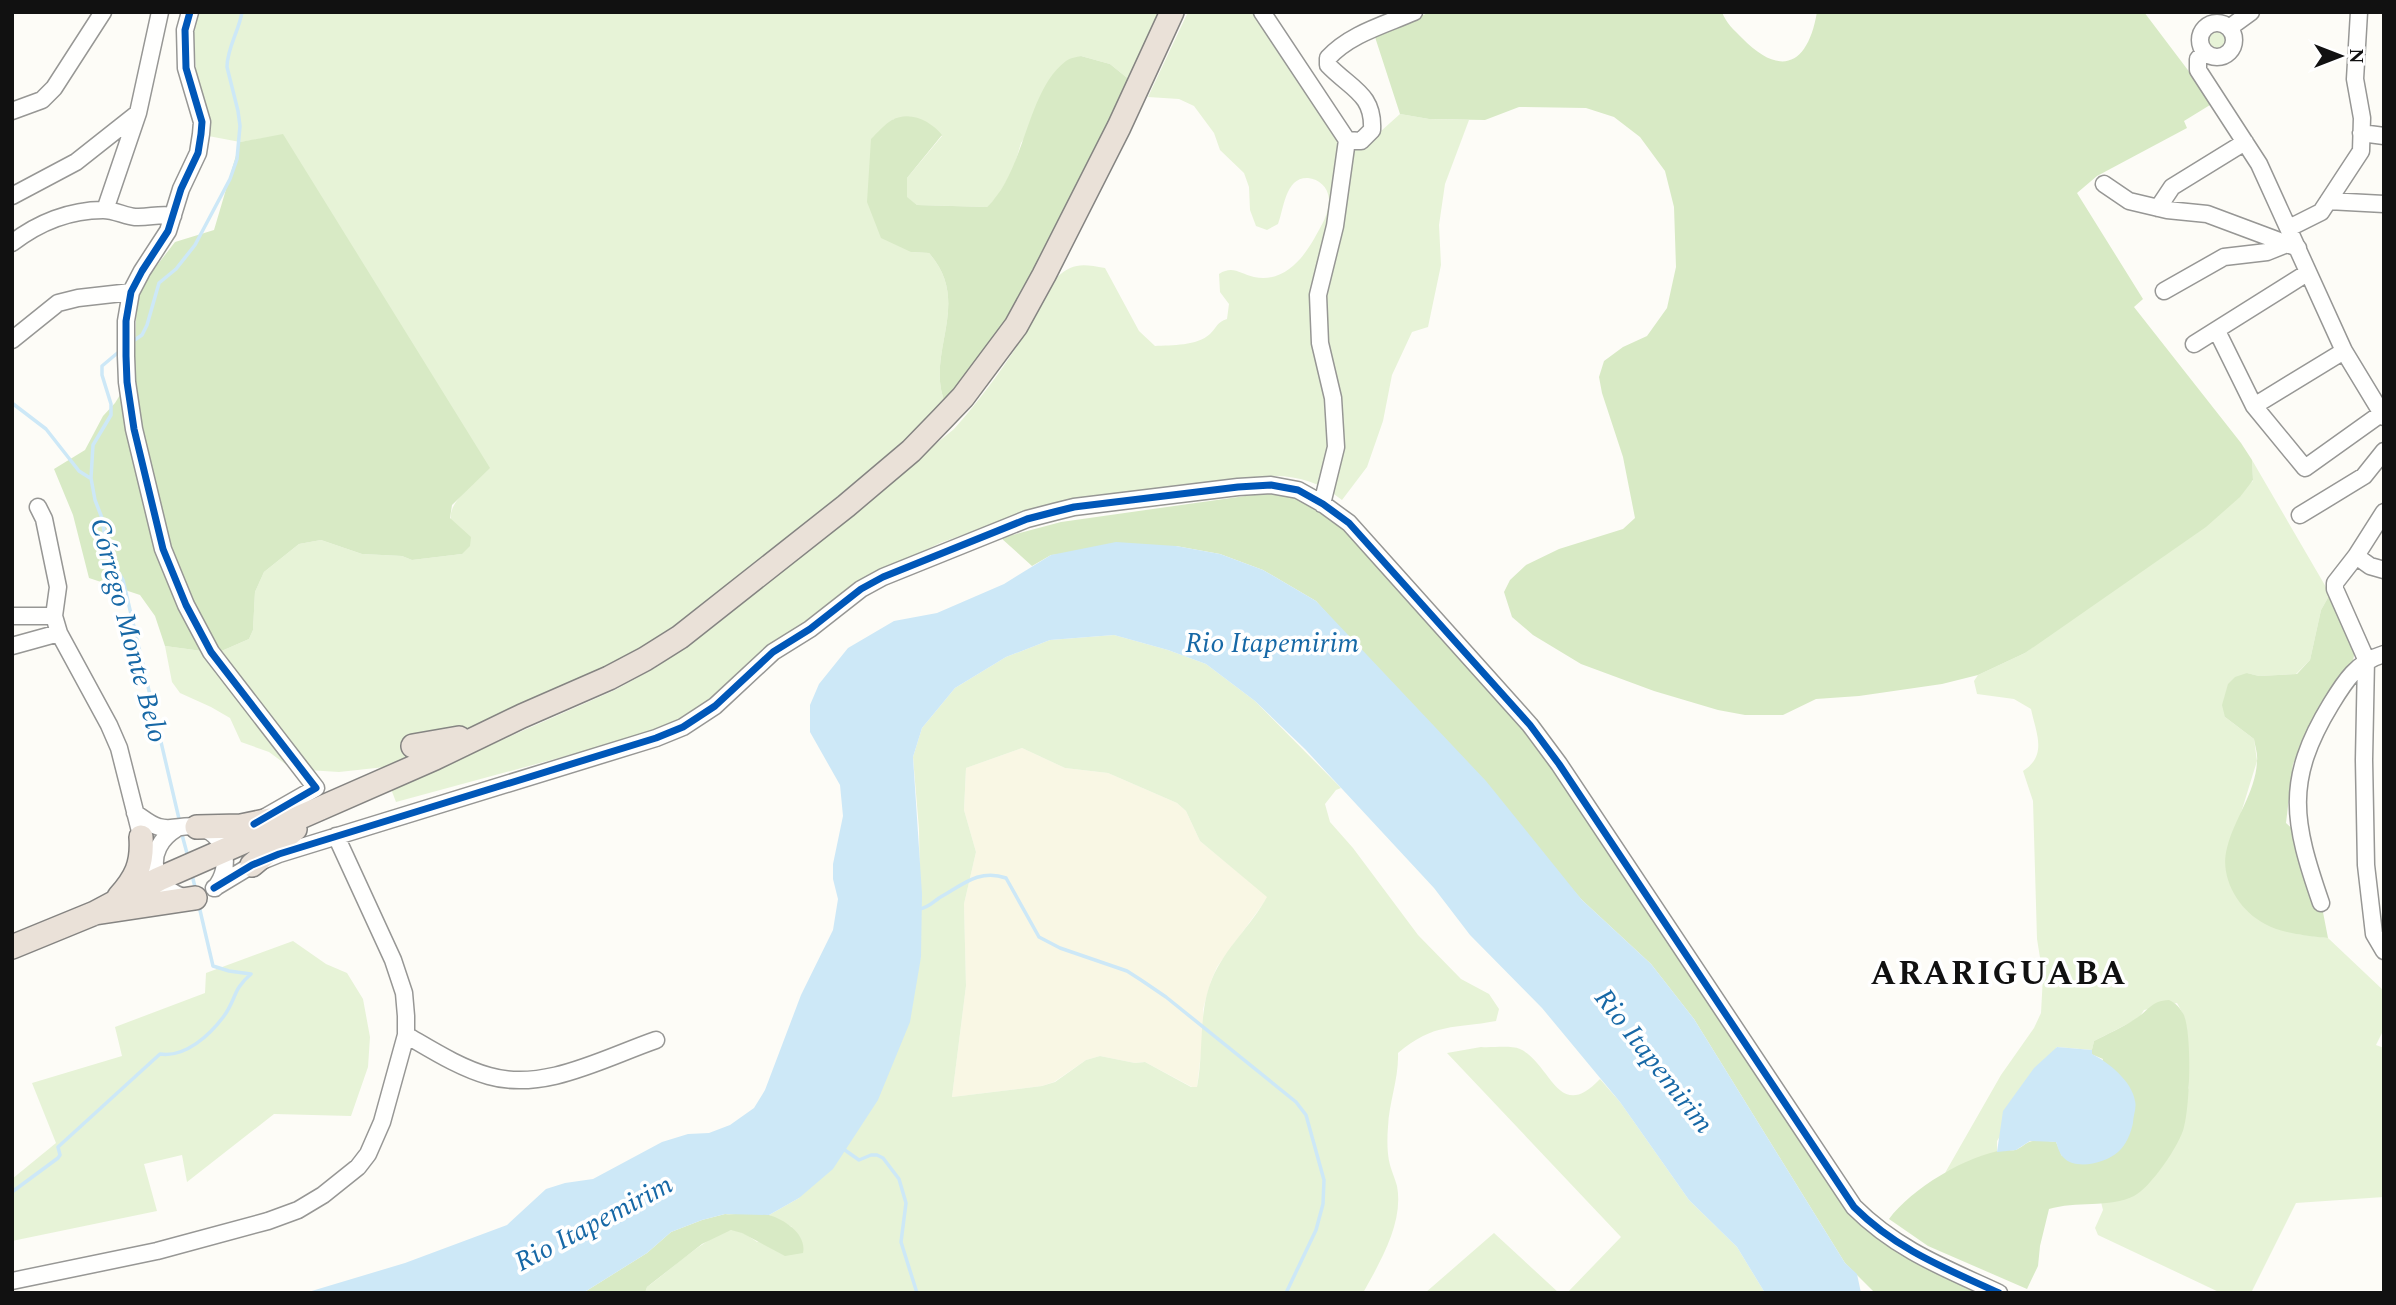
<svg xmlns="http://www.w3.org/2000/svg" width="2396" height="1305" font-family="Spectral,serif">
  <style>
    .farmland { fill: #f9f7e4 }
    .green { fill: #e7f3d7; fill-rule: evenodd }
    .forest { fill: #d8eac5 }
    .water { fill: #cde8f7 }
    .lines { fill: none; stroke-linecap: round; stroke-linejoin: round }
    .stream { stroke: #cde8f7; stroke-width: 3.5 }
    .minor-casing { stroke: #979795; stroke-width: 19 }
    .highway-casing { stroke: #858482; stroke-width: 26 }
    .minor { stroke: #fffffe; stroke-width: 16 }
    .highway { stroke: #eae1d8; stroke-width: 23 }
    .cycleway-casing { stroke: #fff; stroke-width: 11 }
    .cycleway { stroke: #0057b8; stroke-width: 7 }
    .labels { text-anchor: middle; stroke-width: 7; stroke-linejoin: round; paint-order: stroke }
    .water-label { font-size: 28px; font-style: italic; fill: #1768a6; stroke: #fff }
    .district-label { font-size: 33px; font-weight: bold; letter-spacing: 2px; fill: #111; stroke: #fff }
  </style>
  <rect width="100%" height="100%" fill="#fdfcf7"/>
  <path class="farmland" d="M1022,748L1065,768L1108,773L1177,803L1186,811L1200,841L1268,897L1217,967L1211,981L1203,1009L1204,1027L1197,1087H1192L1145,1062L1135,1063L1100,1056L1086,1060L1054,1082L1042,1086L952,1097L966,986L964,904L976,852L964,810L966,768Z"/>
  <path class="green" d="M192,12H1165L1131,81L1110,64L1081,56L1021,143L1013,170L997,197L987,207L917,205L906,197L907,178L942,136L893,119L911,252L929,253C974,304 923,354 946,405L939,413L698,611L678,626L606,670L385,767L339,772L292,769L269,752L241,742L230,718L211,707L180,693L172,682L165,646L217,653L249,639L253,630L255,592L264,572L299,544L321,540L362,554L402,556L412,560L462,554C451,521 441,516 467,489L283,135L240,142L203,135L199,113Z
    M1188,12H1262L1361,149L1400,114L1429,119L1469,120L1445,184L1439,225L1441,265L1428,327L1412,332L1392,375L1383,421L1367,467L1342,500C1320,482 1297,475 1269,476L1010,518L940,543L895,565L708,705L658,731L396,802L391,789L615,690L655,668L712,628L954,429C995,383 1028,333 1056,278C1073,262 1083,264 1105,268L1139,331L1155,346C1172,345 1197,346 1210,334C1217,327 1217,322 1227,319L1229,304L1220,292L1219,274C1233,265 1240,274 1254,277C1283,283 1302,260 1314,239C1321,226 1329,215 1329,199C1328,187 1319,179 1308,178C1285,177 1284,209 1278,224L1267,230L1256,226L1250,210L1249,187L1244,173L1220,150L1214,133L1194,106L1179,99L1148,97Z
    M2205 40a12 12 0 1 1 24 0a12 12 0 1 1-24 0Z
    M2252,460L2330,594L2321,610L2310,660L2296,674L2259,676L2247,673L2225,717L2254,739L2257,761L2241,813L2297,934L2328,938L2384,991V1029L2376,1045L2384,1048V1197L2296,1203L2251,1293H2221L2098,1235L2095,1228L2103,1210L2101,1202L2116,1201L2189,1088L2187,1031L2184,1016L2177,1003L2144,1010L2139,1018L2094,1041L2092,1050L2057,1047L1997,1141V1152L1945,1173L2001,1075L2034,1028L2041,1013L2043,976L2037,939L2033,801L2023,771C2048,755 2036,733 2031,709L2014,699L1977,694L1974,681L1978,675L2025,653L2253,481Z
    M1114,635L1168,650L1206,664L1255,701L1341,788L1336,790L1325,804L1330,822L1353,848L1418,935L1461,979L1489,994L1499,1009L1496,1021C1454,1029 1435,1022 1398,1053C1399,1078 1389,1102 1388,1127C1387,1139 1387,1154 1390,1165C1392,1172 1395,1179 1397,1186C1404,1223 1380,1262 1363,1293H645L647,1287C664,1275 715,1229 733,1230C742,1231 750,1237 757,1242L792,1227L769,1215L799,1198L921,957L919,829L913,757L922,728L955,688L1006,657L1050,640ZM1022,748L1065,768L1108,773L1177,803L1186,811L1200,841L1267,897C1251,926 1225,948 1212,979C1198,1012 1204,1051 1197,1087H1191L1145,1062L1135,1063L1100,1056L1086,1060L1055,1082L1042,1086L952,1097L966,986L964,904L976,852L964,810L966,768Z
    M293,941L326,964L347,973L363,999L370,1037L368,1067L351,1116L274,1114L187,1182L182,1155L144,1164L157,1211L12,1241V1179L56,1143L32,1083L122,1056L115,1027L205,993L206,973Z
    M1481,1047C1492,1048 1510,1045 1520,1049C1551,1063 1558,1124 1600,1079L1620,1102L1689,1200L1737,1247L1765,1293H1567L1621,1237L1447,1053Z
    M1494,1233L1559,1293H1425Z"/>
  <path class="forest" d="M1430,12H1722C1726,23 1734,30 1742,38C1781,78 1808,65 1817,12H2144L2206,94L2210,105L2184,121L2187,128L2097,176L2077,193L2143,299L2134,307L2241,443L2252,460L2253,480L2240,497L2206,527L2025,653L1978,675L1942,684L1859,696L1816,699L1783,715H1745L1718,710L1654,691L1581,664L1533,635L1512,617L1504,592L1510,580L1526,565L1559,549L1623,529L1635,518L1623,457L1602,393L1599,377L1604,361L1623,347L1647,336L1667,308L1676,267L1674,207L1665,171L1640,137L1614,117L1586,108L1519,107L1485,120L1429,119L1400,114L1375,37Z
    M1081,56L1110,64L1131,81L1019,301L1006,323L946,405C923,354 974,304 929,253L911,252L881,238L867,202L871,139C877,133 885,124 892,120C910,110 931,121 942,135L907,178V197L917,205L987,207C1026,170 1026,91 1066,61C1070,58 1077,57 1081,56Z
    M283,134L490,468L452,505L450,518L471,537L470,546L462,554L412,560L402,556L362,554L321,540L299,544L264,572L255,592L253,630L249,639L217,653L165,646L155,616L140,595L89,578L73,515L54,469L85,450L103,416L115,403L130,379L135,351L137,291L175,242L214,230L240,142Z
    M1280,491L1323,505L1542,748L1861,1215L1995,1293H1875L1845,1263L1694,1019L1651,964L1582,900L1316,601L1263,570L1220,554L1176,546L1051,555L1032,566L1001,538L1061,522Z
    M2330,594L2356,644L2352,667L2307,732L2293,764L2286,823L2310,845L2328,938C2307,936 2284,934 2265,924C2238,910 2219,877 2227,848C2234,819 2256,792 2257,761C2258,754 2255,746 2254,739L2225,717L2222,705L2228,684L2235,677L2247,673L2259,676L2297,674L2310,660L2321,610Z
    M2169,1000C2176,1003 2180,1008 2184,1015C2192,1036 2190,1105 2184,1127C2180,1145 2150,1188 2134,1196C2110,1208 2075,1201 2049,1209L2040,1246L2038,1266L2027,1289L1928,1246L1889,1219C1911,1189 1967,1155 2004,1150C2007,1149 2011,1151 2015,1150C2020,1149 2024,1144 2029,1142C2036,1139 2048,1141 2056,1142L2062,1156L2103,1059L2091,1054L2094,1041C2107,1034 2122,1028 2135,1019C2149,1011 2150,1001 2169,1000Z
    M725,1214C738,1215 757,1211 769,1215C786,1220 807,1235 803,1253L785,1256L742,1233L731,1230L702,1244L647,1287L645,1293H583L647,1253L671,1232L702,1220Z"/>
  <path class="water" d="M1116,542L1176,546L1220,554L1263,570L1316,601L1486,781L1582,900L1651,964L1694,1019L1845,1263L1857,1274L1861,1293H1765L1737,1247L1689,1200L1620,1102L1542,1008L1470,935L1434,888L1305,749L1255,701L1206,664L1168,650L1114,635L1050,640L1006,657L955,688L922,728L913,757L922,894L921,957L910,1022L878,1100L833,1169L799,1198L769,1215L725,1214L702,1220L671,1232L647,1253L583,1293H305L405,1263L507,1225L546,1189L565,1183L593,1179L662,1142L688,1134L709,1133L730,1125L754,1108L765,1090L801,995L833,930L838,899L833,879V864L843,816L840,785L810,732V705L819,684L848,648L894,621L937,613L1004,584L1051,555Z
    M2057,1047L2092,1050V1054C2108,1062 2132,1081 2135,1101C2137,1107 2133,1116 2133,1123C2131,1133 2126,1145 2118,1152C2106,1163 2075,1171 2063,1157C2059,1153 2058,1147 2056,1142L2030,1141L2016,1150L1997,1152L2003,1111L2034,1068Z"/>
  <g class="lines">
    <path class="stream" d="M133,341L142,335L147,325L159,283L176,269L195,245L230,179L237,159L240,126L238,111L227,67C227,48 239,31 242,12
      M121,350L102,366V375L111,404V415L93,445L91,478L95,500L102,518L107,552L123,580L180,823
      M12,403L46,429L79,471L90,478
      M181,831L188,857
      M192,875L196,891
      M920,909C929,907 932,903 939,898C961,886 979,868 1006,878L1039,937L1060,948L1127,971L1141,980L1166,997L1296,1102L1306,1115L1324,1180L1323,1204L1316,1230L1286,1293
      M842,1148L859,1160L871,1155H877L883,1158L899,1179L906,1203L901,1242L917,1293
      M12,1192L58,1158L60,1155L58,1147L160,1054C185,1058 210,1035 224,1016C237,998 232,990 251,974L229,971L213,966L199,906"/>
    <g class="minor-casing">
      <path id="minor" d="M190,12L185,30L186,68L202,122L201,134L198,153L181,189L168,231L142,271L131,292L126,321V356L127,382L134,429L163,549L186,605L211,652L316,788L260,820
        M1262,12L1347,140L1361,141L1372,130C1374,94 1351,89 1328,65V58C1350,34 1384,25 1414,12
        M2200 40a17 17 0 1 1 34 0a17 17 0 1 1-34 0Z
        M2229,28L2251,12
        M2205,52L2198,59V70L2259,164L2344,351L2384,417
        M12,111L42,100L54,88L103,12
        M2361,133L2384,136
        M2104,184L2129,201L2167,210L2207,214L2298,248
        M12,196L76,162L138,113
        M2328,201L2384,204
        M2158,208L2172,187L2245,142
        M105,210L138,113L160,12
        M2289,228L2321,212L2361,151L2362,118L2355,79L2359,12
        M12,243C38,223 70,210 103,210C114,210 125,216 135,217C149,218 160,213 173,216
        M2164,291L2224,257L2267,252L2287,244
        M2217,331L2254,406L2305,468L2382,413
        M12,340L58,303L78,298L131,292
        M2194,344L2307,273
        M2254,406L2344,351
        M1322,504L1336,447L1333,398L1320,343L1318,295L1335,226L1347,140
        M38,507L44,519L58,587L54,616L59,633L109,725L119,748L146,855L156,873
        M2384,512L2356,556L2335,583V589L2366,659L2364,760L2366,865L2374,934L2384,951
        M2300,515L2364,476L2384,451
        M2356,556L2370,566L2384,570
        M12,616H54
        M12,646L59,633
        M135,813C143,818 150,825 159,827C172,831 184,824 197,827C226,832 233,867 215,888
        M176,829C143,849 150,890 188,898
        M214,888L252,865L279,854L656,738L683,727L715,706L773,652L810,629L861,589L883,577L1027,519L1054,512L1074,507L1238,487L1271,485L1298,490L1323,504L1349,523L1530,725L1559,764L1854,1207C1897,1250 1945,1268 1999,1293
        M2321,903C2293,822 2284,781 2331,704C2345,681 2357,662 2384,654
        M406,1035C432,1050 460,1068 489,1076C544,1092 604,1058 656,1040
        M12,1281L157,1251L268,1221L298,1210L323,1195L358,1167L368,1154L382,1122L406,1035V1016L404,993L393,960L336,836"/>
    </g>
    <g class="highway-casing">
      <path id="highway" d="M413,746L459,738
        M197,827L241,826L270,820
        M252,865L295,829
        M119,897C136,878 143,864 141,837
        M95,913L159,879L435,758L522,716L609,678L645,659L680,637L846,506L911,451L943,418L963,397L1016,326L1044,275L1119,127L1172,12
        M12,947L95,913L195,898"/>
    </g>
    <use href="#minor" class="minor"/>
    <use href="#highway" class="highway"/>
    <g class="cycleway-casing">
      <path id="cycleway" d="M190,12L185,30L186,68L202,122L201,134L198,153L181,189L168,231L142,271L131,292L126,321V356L127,382L134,429L163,549L186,605L211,652L316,788L254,824
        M214,888L252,865L279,854L656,738L683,727L715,706L773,652L810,629L861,589L883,577L1027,519L1054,512L1074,507L1238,487L1271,485L1298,490L1323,504L1349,523L1530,725L1559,764L1854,1207C1897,1250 1945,1268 1999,1293"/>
    </g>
    <use href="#cycleway" class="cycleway"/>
  </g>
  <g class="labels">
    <g class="water-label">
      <text transform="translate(130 630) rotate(75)" y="10">Córrego Monte Belo</text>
      <text x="1272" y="652">Rio Itapemirim</text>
      <text transform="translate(1655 1060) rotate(52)" y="10">Rio Itapemirim</text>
      <text transform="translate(593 1222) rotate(-28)" y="10">Rio Itapemirim</text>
    </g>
    <g class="district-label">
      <text x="1999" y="984">ARARIGUABA</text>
    </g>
  </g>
  <rect width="2396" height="1305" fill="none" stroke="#111111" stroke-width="28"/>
  <g transform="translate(2340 56) rotate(90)" stroke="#ffffff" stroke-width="5" paint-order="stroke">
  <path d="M0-5L12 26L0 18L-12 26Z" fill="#111111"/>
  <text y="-10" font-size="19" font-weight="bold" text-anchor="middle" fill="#111111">N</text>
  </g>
</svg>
